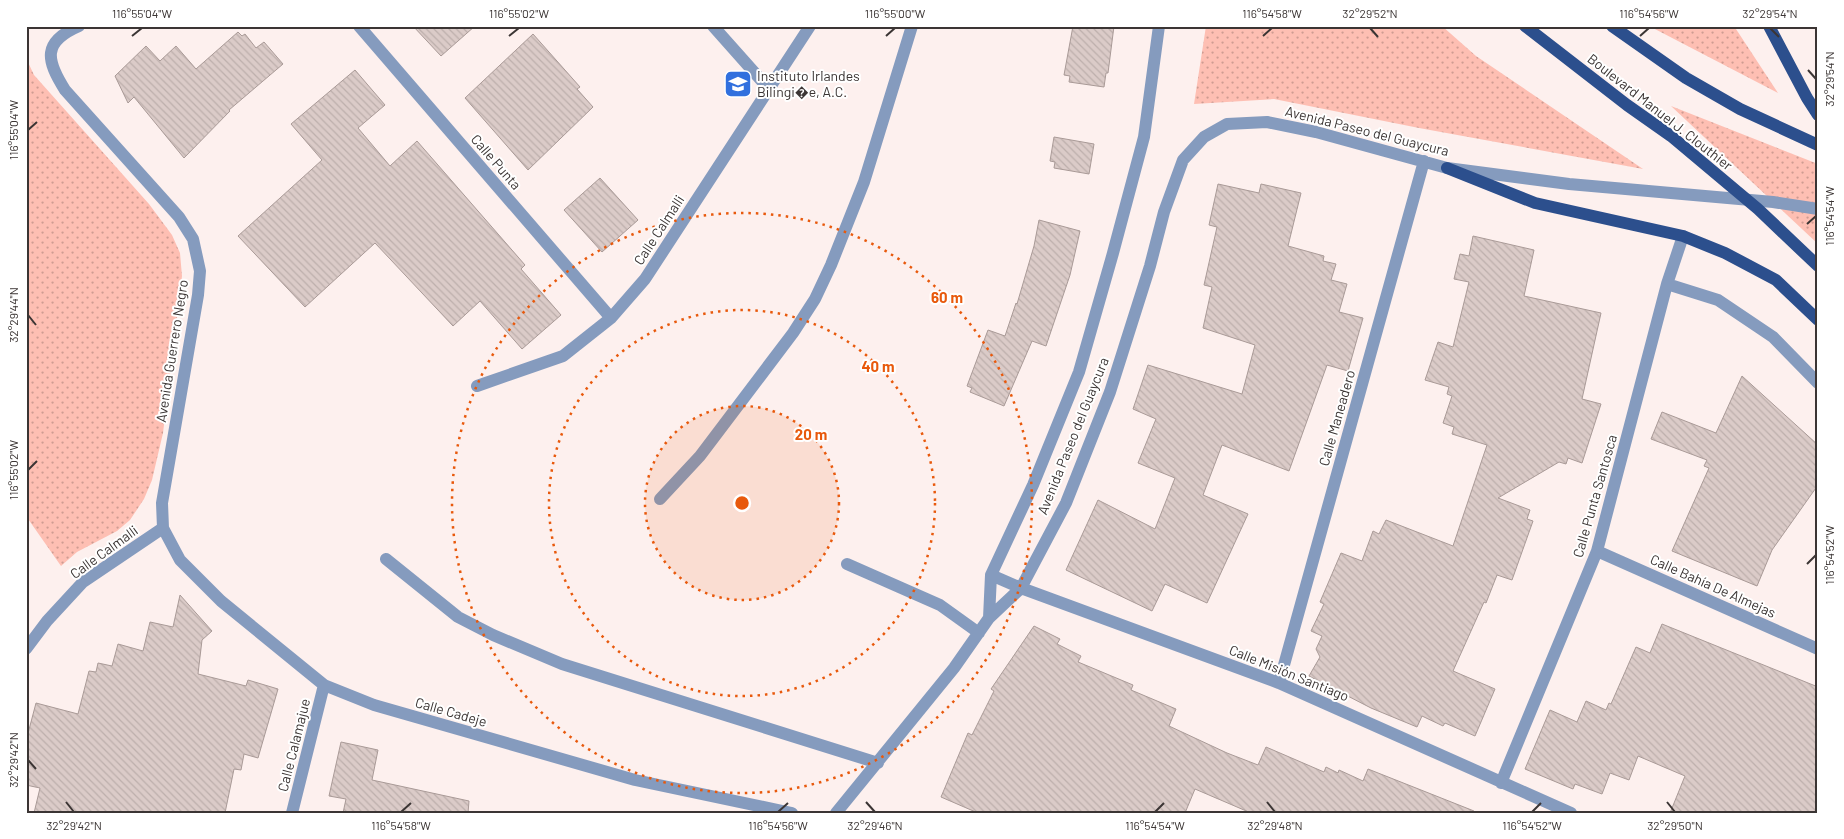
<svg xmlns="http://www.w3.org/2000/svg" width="1844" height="839" font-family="Barlow,sans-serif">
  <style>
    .grass { fill: url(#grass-dots) }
    .building { fill: url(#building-back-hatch); stroke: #a99a97 }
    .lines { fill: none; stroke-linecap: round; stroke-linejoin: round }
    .minor { stroke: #859bbe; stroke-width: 12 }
    .major { stroke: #2c4f8d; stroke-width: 12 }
    .ticks { fill: none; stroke: #3b3534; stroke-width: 2 }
    .ring { fill: none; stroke: #e8590c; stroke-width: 2.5; stroke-dasharray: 2.5 5 }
    .labels { text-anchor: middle; stroke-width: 4; stroke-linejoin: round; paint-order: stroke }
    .poi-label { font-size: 14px; fill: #3b3534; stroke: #fff; text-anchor: start }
    .street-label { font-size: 14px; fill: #3b3534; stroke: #fff }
    .centre { fill: #e8590c; stroke: #fff; stroke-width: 2.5 }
    .ring-label { font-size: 15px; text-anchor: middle; font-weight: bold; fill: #e8590c; stroke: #fff; stroke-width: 4; stroke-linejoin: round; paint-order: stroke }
    .neatline { fill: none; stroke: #3b3534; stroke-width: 2 }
    .ticks-label { font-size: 12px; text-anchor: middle; fill: #3b3534 }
  </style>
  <defs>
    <pattern id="grass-dots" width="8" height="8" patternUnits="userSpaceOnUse" patternTransform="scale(1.25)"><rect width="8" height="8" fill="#febfb3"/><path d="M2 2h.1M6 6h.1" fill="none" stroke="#cf9c92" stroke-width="1.8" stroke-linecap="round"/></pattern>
    <pattern id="building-back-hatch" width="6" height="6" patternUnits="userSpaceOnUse" patternTransform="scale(1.25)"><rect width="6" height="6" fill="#dbcbc8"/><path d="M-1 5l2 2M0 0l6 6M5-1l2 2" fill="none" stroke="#bdafac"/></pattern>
  </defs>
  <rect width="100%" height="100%" fill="#fdf0ee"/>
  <path class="grass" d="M1206,26H1442L1476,56L1643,169L1419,128L1274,99L1194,104Z
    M1649,26H1734L1778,93L1651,27Z
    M26,58L34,75L149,204L172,235L180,253L182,276L163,433L152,480L144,499L130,520L117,531L77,552L61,566L26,516Z
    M1671,106L1818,164V244Z"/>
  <path class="building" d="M413,26H475L441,56Z
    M1073,26H1114L1108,73H1106L1104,87L1069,82L1070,76L1064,75Z
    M238,32L242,36L245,34L256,48L264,42L283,64L229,110L230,111L184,158L134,97L128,103L115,76L146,46L160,61L176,46L196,69Z
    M533,34L580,87L577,89L593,107L528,170L465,98Z
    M355,70L385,105L358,128L390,166L417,141L525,265L521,269L561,315L522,349L480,301L453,326L375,243L305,307L238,236L322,160L291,124Z
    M1054,137L1094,144L1089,174L1054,168L1055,162L1050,161Z
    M600,178L638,220L602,252L564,210Z
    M1218,184L1259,193L1261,184L1301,193L1288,246L1324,256L1323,261L1336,264L1331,280L1347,284L1339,312L1363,318L1348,371L1327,365L1289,471L1222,445L1203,495L1248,514L1207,603L1165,584L1152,611L1066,570L1098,500L1155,529L1175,478L1138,463L1156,419L1133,409L1148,365L1242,394L1255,345L1203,328L1212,287L1204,285L1217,227L1209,225Z
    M1039,220L1080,231L1070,275L1046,346L1032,341L1004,406L970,392L972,388L967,386L988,330L1005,336L1016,303L1017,304L1034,246Z
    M1473,236L1534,250L1524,296L1601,313L1582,399L1601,404L1582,463L1568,458L1566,464L1559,462L1498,498L1530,510L1527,519L1533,521L1512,580L1497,575L1486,603L1484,602L1453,671L1495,689L1475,736L1445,723L1443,726L1422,716L1417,727L1371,708L1309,676L1320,657L1316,649L1322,636L1311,631L1324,604L1320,602L1341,553L1362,561L1373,531L1379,534L1386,520L1453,546L1487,445L1452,434L1454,427L1443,423L1452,396L1447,394L1449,387L1425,380L1438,342L1453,347L1469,282L1454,279L1460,254L1469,256Z
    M1742,376L1818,445V485L1772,550L1757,586L1672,551L1709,468L1704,466L1707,460L1651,439L1662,412L1716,433Z
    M180,595L212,631L202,640L198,674L246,686L248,680L278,689L258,758L244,754L241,770L234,769L225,813H34L40,788L26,785V741L36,703L78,714L89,671L96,672L98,663L112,666L118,644L143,651L150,622L173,627Z
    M1662,624L1818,687V813H1670L1685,776L1638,756L1629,780L1610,773L1602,794L1575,784L1573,789L1525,769L1550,710L1577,722L1586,701L1606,710L1609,703L1611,704L1636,647L1650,653Z
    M1034,626L1060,639L1057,644L1081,656L1078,662L1133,685L1131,690L1176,709L1169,726L1227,753L1258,765L1266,747L1324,772L1326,767L1338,773L1339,770L1363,781L1368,769L1474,811V813H1251L1195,789L1185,813H978L941,797L968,733L972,735L994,691L991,689Z
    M341,742L378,750L372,780L469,801L468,813H343L346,799L329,796Z"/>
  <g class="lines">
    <path class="minor" d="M79,26C42,42 46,60 65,90L179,217L193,239L200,271L198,295L162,503L163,528L180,560L221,601L324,685L374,705L635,780L792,813
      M359,26L611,318
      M713,26L769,89
      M1667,284L1718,300L1773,337L1818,383
      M477,386L563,356L611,318L645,279L810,26
      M660,499L700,456L793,333L815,299L831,265L864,182L912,26
      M1597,551L1818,649
      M386,559L458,617L493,635L562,664L878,763
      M847,564L940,605L979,633
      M991,575L1021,588L1279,683L1571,813
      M989,618L991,575L1033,485L1079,372L1113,253L1144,137L1159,26
      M26,649L47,621L83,582L163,528
      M1279,683L1424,161
      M1501,783L1597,551L1667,284L1683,236
      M292,813L324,685
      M836,813L954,668L989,618L1021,588L1066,503L1110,392L1150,266L1164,212L1183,160L1204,137L1227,124L1267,122L1316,132L1447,168L1569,184L1773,202L1818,209"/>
    <path class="major" d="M1525,26L1627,105L1671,136L1758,209L1818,266
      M1612,26L1686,78L1740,109L1818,145
      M1769,26L1807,98L1818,115
      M1447,168L1535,203L1683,236L1725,253L1776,280L1818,320"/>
  </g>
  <path class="ticks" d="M1370,28L1378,37M1770,28L1779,37M132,36L142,28M509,36L519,28M886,36L895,28M1263,36L1272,28M1640,36L1649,28M1808,70L1816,79M28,130L37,122M1807,224L1816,216M28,315L36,325M28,470L37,461M1807,564L1816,555M28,760L36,769M66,802L74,812M866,802L875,812M1267,802L1275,812M1667,802L1675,812M401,812L411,803M778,812L788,803M1155,812L1164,803M1532,812L1541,803"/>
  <circle cx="742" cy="503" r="97" fill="#e8590c" fill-opacity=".12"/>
  <g class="ring">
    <circle cx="742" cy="503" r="97"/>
    <circle cx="742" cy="503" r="193"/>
    <circle cx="742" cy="503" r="290"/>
  </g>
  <defs>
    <g id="school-square" transform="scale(1.4375)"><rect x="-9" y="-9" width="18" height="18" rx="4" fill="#3170de" stroke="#fff"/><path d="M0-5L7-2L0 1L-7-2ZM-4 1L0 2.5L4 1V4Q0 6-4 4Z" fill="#fff"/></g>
  </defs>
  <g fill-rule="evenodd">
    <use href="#school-square" x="738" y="84"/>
  </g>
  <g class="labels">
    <g class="poi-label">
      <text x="757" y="81">Instituto Irlandes<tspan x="757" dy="16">Bilingi�e, A.C.</tspan></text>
    </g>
    <g class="street-label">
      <text transform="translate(1660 112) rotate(38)" y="5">Boulevard Manuel J. Clouthier</text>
      <text transform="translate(1367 131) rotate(14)" y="5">Avenida Paseo del Guaycura</text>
      <text transform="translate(496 162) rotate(49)" y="5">Calle Punta</text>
      <text transform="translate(659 230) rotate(-57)" y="5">Calle Calmalli</text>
      <text transform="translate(172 351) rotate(-81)" y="5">Avenida Guerrero Negro</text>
      <text transform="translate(1337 418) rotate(-74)" y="5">Calle Maneadero</text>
      <text transform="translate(1073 436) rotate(-68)" y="5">Avenida Paseo del Guaycura</text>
      <text transform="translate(1595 496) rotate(-74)" y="5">Calle Punta Santosca</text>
      <text transform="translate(104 552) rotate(-36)" y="5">Calle Calmalli</text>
      <text transform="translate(1713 586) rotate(24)" y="5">Calle Bahía De Almejas</text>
      <text transform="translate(1289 673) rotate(22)" y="5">Calle Misión Santiago</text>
      <text transform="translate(451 712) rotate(16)" y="5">Calle Cadeje</text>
      <text transform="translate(294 745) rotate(-76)" y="5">Calle Calamajue</text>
    </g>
  </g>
  <circle cx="742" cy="503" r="8" class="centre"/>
  <g class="ring-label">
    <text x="947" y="303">60 m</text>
    <text x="878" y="372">40 m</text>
    <text x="811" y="440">20 m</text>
  </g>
  <rect width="1844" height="839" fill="none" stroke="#ffffff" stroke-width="55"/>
  <rect x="28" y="28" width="1788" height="784" class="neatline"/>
  <g class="ticks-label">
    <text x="142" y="18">116°55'04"W</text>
    <text x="519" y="18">116°55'02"W</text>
    <text x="895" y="18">116°55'00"W</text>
    <text x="1272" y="18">116°54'58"W</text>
    <text x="1370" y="18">32°29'52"N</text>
    <text x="1649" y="18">116°54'56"W</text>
    <text x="1770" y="18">32°29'54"N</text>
    <text transform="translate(1830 79) rotate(-90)" y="4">32°29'54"N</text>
    <text transform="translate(14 130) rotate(-90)" y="4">116°55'04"W</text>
    <text transform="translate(1830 216) rotate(-90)" y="4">116°54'54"W</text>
    <text transform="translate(14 315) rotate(-90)" y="4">32°29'44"N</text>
    <text transform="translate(14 470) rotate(-90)" y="4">116°55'02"W</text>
    <text transform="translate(1830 555) rotate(-90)" y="4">116°54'52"W</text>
    <text transform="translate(14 760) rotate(-90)" y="4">32°29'42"N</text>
    <text x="74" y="830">32°29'42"N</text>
    <text x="401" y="830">116°54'58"W</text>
    <text x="778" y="830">116°54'56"W</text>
    <text x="875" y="830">32°29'46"N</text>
    <text x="1155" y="830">116°54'54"W</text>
    <text x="1275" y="830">32°29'48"N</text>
    <text x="1532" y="830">116°54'52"W</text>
    <text x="1675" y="830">32°29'50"N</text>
  </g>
</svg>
